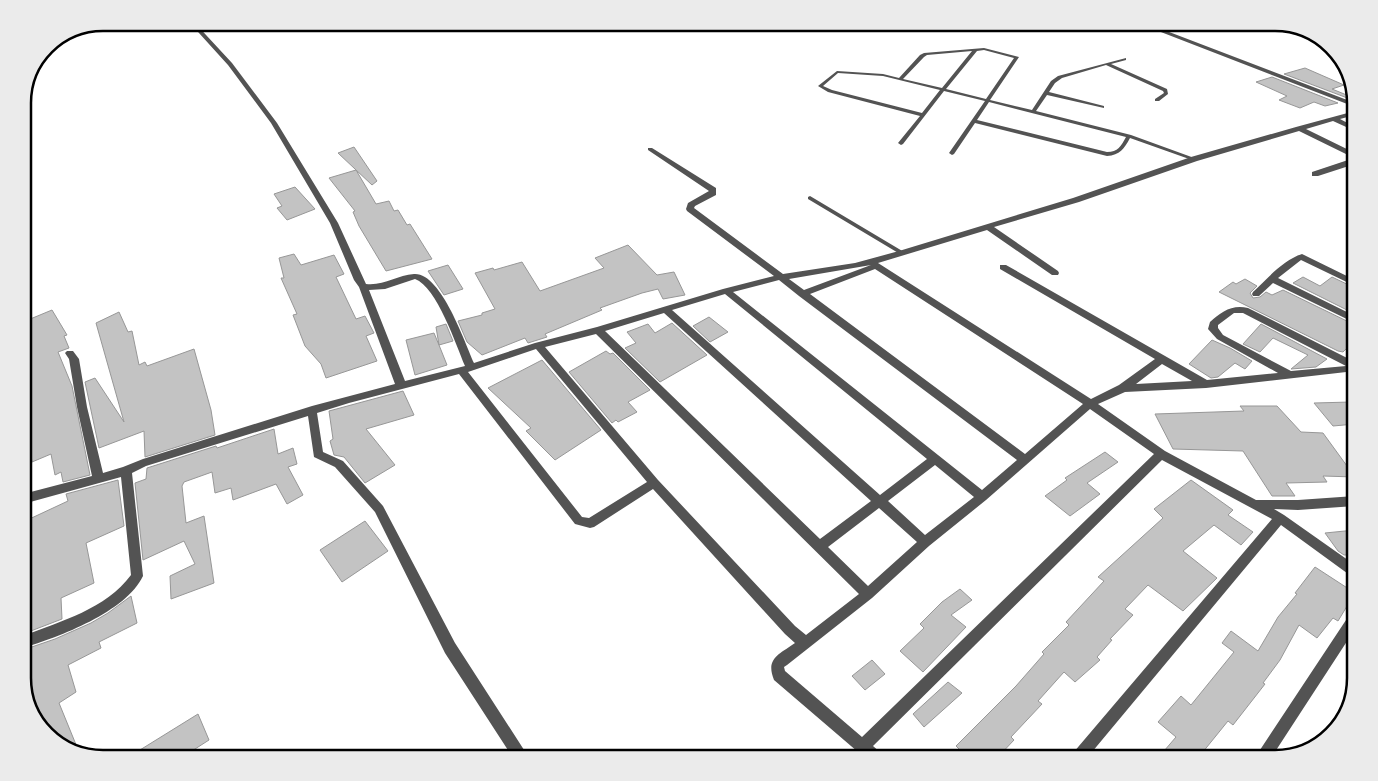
<svg xmlns="http://www.w3.org/2000/svg" width="1378" height="781" font-family="'Work Sans',sans-serif">
  <style>
    .building { fill: #c3c3c3; stroke: #979797 }
    .lines { fill: none; stroke-linecap: round; stroke-linejoin: round }
    .lane { fill: #535353; fill-rule: evenodd }
    .street { fill: #535353; fill-rule: evenodd }
    .rim { fill: none; stroke: #000; stroke-width: 2.5 }
  </style>
  <rect width="100%" height="100%" fill="#fff"/>
  <path class="building" d="M1305,68L1344,85L1332,89L1354,98L1350,99L1284,74Z
    M1272,77L1338,103L1325,106L1314,102L1300,108L1279,100L1287,96L1256,82Z
    M354,147L377,181L372,185L338,153Z
    M356,170L376,204L389,201L394,211L398,210L407,225L410,224L432,259L386,271L359,226L353,212L355,211L329,178Z
    M295,187L315,209L287,220L277,208L282,206L274,194Z
    M628,245L657,275L674,272L685,295L663,299L658,289L642,293L600,308L602,310L545,334L547,337L528,343L525,338L482,355L467,342L458,321L482,315V313L495,309L475,273L493,268L494,270L522,262L540,291L604,268L595,258Z
    M294,254L301,265L334,255L344,274L336,277L356,319L365,316L374,333L366,336L377,361L326,378L321,364L305,346L293,315L297,314L281,278H284L279,258Z
    M448,265L463,289L444,295L428,271Z
    M1303,277L1320,286L1332,277L1355,288V314L1293,283Z
    M1245,279L1257,286L1250,293L1253,298L1260,297L1266,292L1272,295L1283,290L1355,325V340L1343,352L1338,351L1219,292L1233,282L1236,284Z
    M52,310L67,335L64,336L69,348L58,352L72,386L90,475L63,482L61,472L55,475L51,454L32,462L28,435L31,434L23,385V322Z
    M119,312L128,332L132,331L139,365L145,362L147,366L194,349L211,410L215,435L145,457L144,431L99,448L85,382L95,378L124,422L96,323Z
    M709,317L728,332L710,342L693,326Z
    M672,323L707,355L660,382L625,348L636,343L627,332L648,324L655,333Z
    M446,324L453,341L439,345L447,365L415,375L406,340L434,333L439,345L436,327Z
    M1261,324L1327,359L1316,367L1291,369L1308,355L1273,338L1260,352L1243,344Z
    M1212,340L1230,348L1252,361L1245,369L1235,363L1218,377L1211,378L1189,364Z
    M606,351L610,354L613,353L650,390L628,402L637,412L618,422L616,420L612,423L569,372Z
    M542,360L601,430L555,460L526,431L531,428L488,388Z
    M403,391L414,415L366,429L395,465L365,483L344,457L334,455L330,441L333,439L329,411Z
    M1351,402L1355,407V424L1333,426L1314,403Z
    M1240,406H1277L1301,432L1323,433L1355,477L1323,476L1327,482L1286,483L1295,496H1272L1243,451L1173,449L1155,414L1244,411Z
    M274,429L278,454L293,448L297,464L288,467L303,495L287,504L276,484L233,500L231,488L215,493L212,472L184,482L182,486L186,523L204,516L214,583L171,599L170,576L195,564L184,541L143,560L135,483L146,479L147,468L216,446L217,448Z
    M1105,452L1118,462L1087,483L1100,494L1070,516L1045,496L1067,480L1065,478Z
    M118,480L124,526L86,543L94,583L61,598L62,619L23,634V522L68,501L66,494Z
    M1191,480L1233,510L1228,515L1253,532L1241,545L1214,525L1183,551L1217,578L1183,611L1148,585L1125,609L1133,615L1110,639L1112,640L1097,657L1100,660L1075,682L1064,672L1038,701L1042,704L1011,737L1014,740L997,758H968L956,746L1016,686L1044,654L1042,652L1069,625L1066,622L1104,581L1098,577L1163,518L1154,509Z
    M365,521L388,551L342,582L320,550Z
    M1355,530V555H1344L1338,551L1325,533Z
    M1315,567L1355,593L1338,621L1333,618L1317,638L1299,625L1280,660L1263,683L1265,684L1233,725L1228,721L1198,758H1158L1176,737L1158,722L1181,696L1191,705L1234,652L1222,643L1231,631L1258,651L1278,617L1297,594L1295,593Z
    M960,589L972,600L951,615L966,627L923,672L900,651L924,628L920,624L942,602Z
    M131,596L137,623L99,642L101,648L68,665L76,692L59,703L79,752L63,748L33,718L23,683V650L55,639L91,623L108,613Z
    M872,660L885,674L865,690L852,676Z
    M948,682L962,693L924,727L913,714Z
    M198,714L209,740L181,758H127Z"/>
  <g class="lines">
    <path class="lane" d="M984,48L1019,57L990,100L1032,110L1051,81L1058,76L1126,58V60L1111,64L1167,89L1168,94L1159,101H1155V99L1164,93L1163,91L1106,65L1062,78L1055,83L1049,92L1104,106V108L1047,95L1036,111L1131,135L1197,159L1192,160L1130,138C1124,149 1120,155 1107,156L975,123L954,154L952,155L949,153L985,101L944,91L903,144L901,145L898,143L920,116L828,92L818,86L837,71L883,74L899,78L920,55L924,53ZM984,50L1014,58L986,99L946,89L977,51ZM972,51L942,88L903,79L924,57L927,55ZM838,73L883,76L940,90L922,113L832,90L823,86ZM989,102L1126,137C1121,146 1118,152 1107,152L977,120Z
      M810,196L904,252L905,253L904,254H900L808,199V197Z"/>
    <path class="street" d="M189,22H194L232,63L277,123L338,223L366,284C384,286 397,275 414,274C441,272 465,343 474,363L535,343L597,327L723,289L774,276L687,211L686,209L688,203L709,191L648,150V148H652L716,188V195L695,206L694,208L783,274L855,263L899,251L1073,198L1191,157L1296,127L1355,111V115L1340,119L1355,127V131L1333,121L1306,129L1355,153V164L1318,176H1312V172L1351,159L1350,156L1299,131L1197,161L1079,202L994,227L1058,271L1059,273L1058,275H1052L987,230L878,263L1091,399L1119,385L1155,359L1000,269V265H1006L1207,380L1278,373L1217,339L1208,329L1210,322C1221,312 1232,304 1248,308L1355,362V371L1206,388L1125,392L1098,404L1165,451L1256,500H1298L1355,496V506L1298,510L1274,509L1284,515L1355,565V577L1351,576L1281,525L1087,758H1071L1073,753L1272,519L1162,460L873,746L881,753L883,758H865L774,680C765,658 780,654 795,643L785,634L653,489L594,527L590,528L575,524L459,374L349,403L317,413L323,452L343,461L383,506L455,643L526,753L528,758H513L445,653L375,512L335,467L314,457L308,416L146,466L132,473L143,576C126,612 59,637 23,648V636C61,621 106,609 131,575L121,477L23,504V494L92,476L77,407L69,359L65,353L67,351H73L79,359L87,407L103,473L123,467L143,459L312,406L395,384L359,287L354,280L330,223L271,123L228,65ZM871,265L804,290L789,279ZM875,269L1083,404L1025,454L810,294ZM415,279C437,287 456,345 465,366L405,381L369,290L385,289ZM779,280L799,296L1017,460L982,490L733,292ZM725,294L927,459L880,495L672,310ZM664,313L871,501L820,539L605,331ZM1234,313H1243L1346,366L1291,371L1223,335L1218,328V325ZM596,334L859,594L806,635L795,626L658,480L545,347ZM536,349L647,482L589,518L582,517L468,372ZM1162,364L1192,381L1136,384ZM1090,409L1154,454L862,737L785,671L784,667L787,665L872,598L929,546L986,500ZM935,465L974,497L925,535L888,501ZM879,508L917,542L868,586L828,547Z
      M1135,22H1143L1355,103V107Z
      M1302,254L1355,280V286L1301,260L1278,278L1355,316V323L1273,283L1259,296H1253L1252,294L1253,292C1267,279 1283,260 1302,254Z
      M1355,612V629L1271,758H1256L1258,753L1350,614Z"/>
  </g>
  <path d="M0 0H1378V781H0ZM103 31H1275A72 72 0 0 1 1347 103V678A72 72 0 0 1 1275 750H103A72 72 0 0 1 31 678V103A72 72 0 0 1 103 31Z" fill="#ebebeb" fill-rule="evenodd"/>
  <path class="rim" d="M103 31H1275A72 72 0 0 1 1347 103V678A72 72 0 0 1 1275 750H103A72 72 0 0 1 31 678V103A72 72 0 0 1 103 31Z"/>
</svg>
